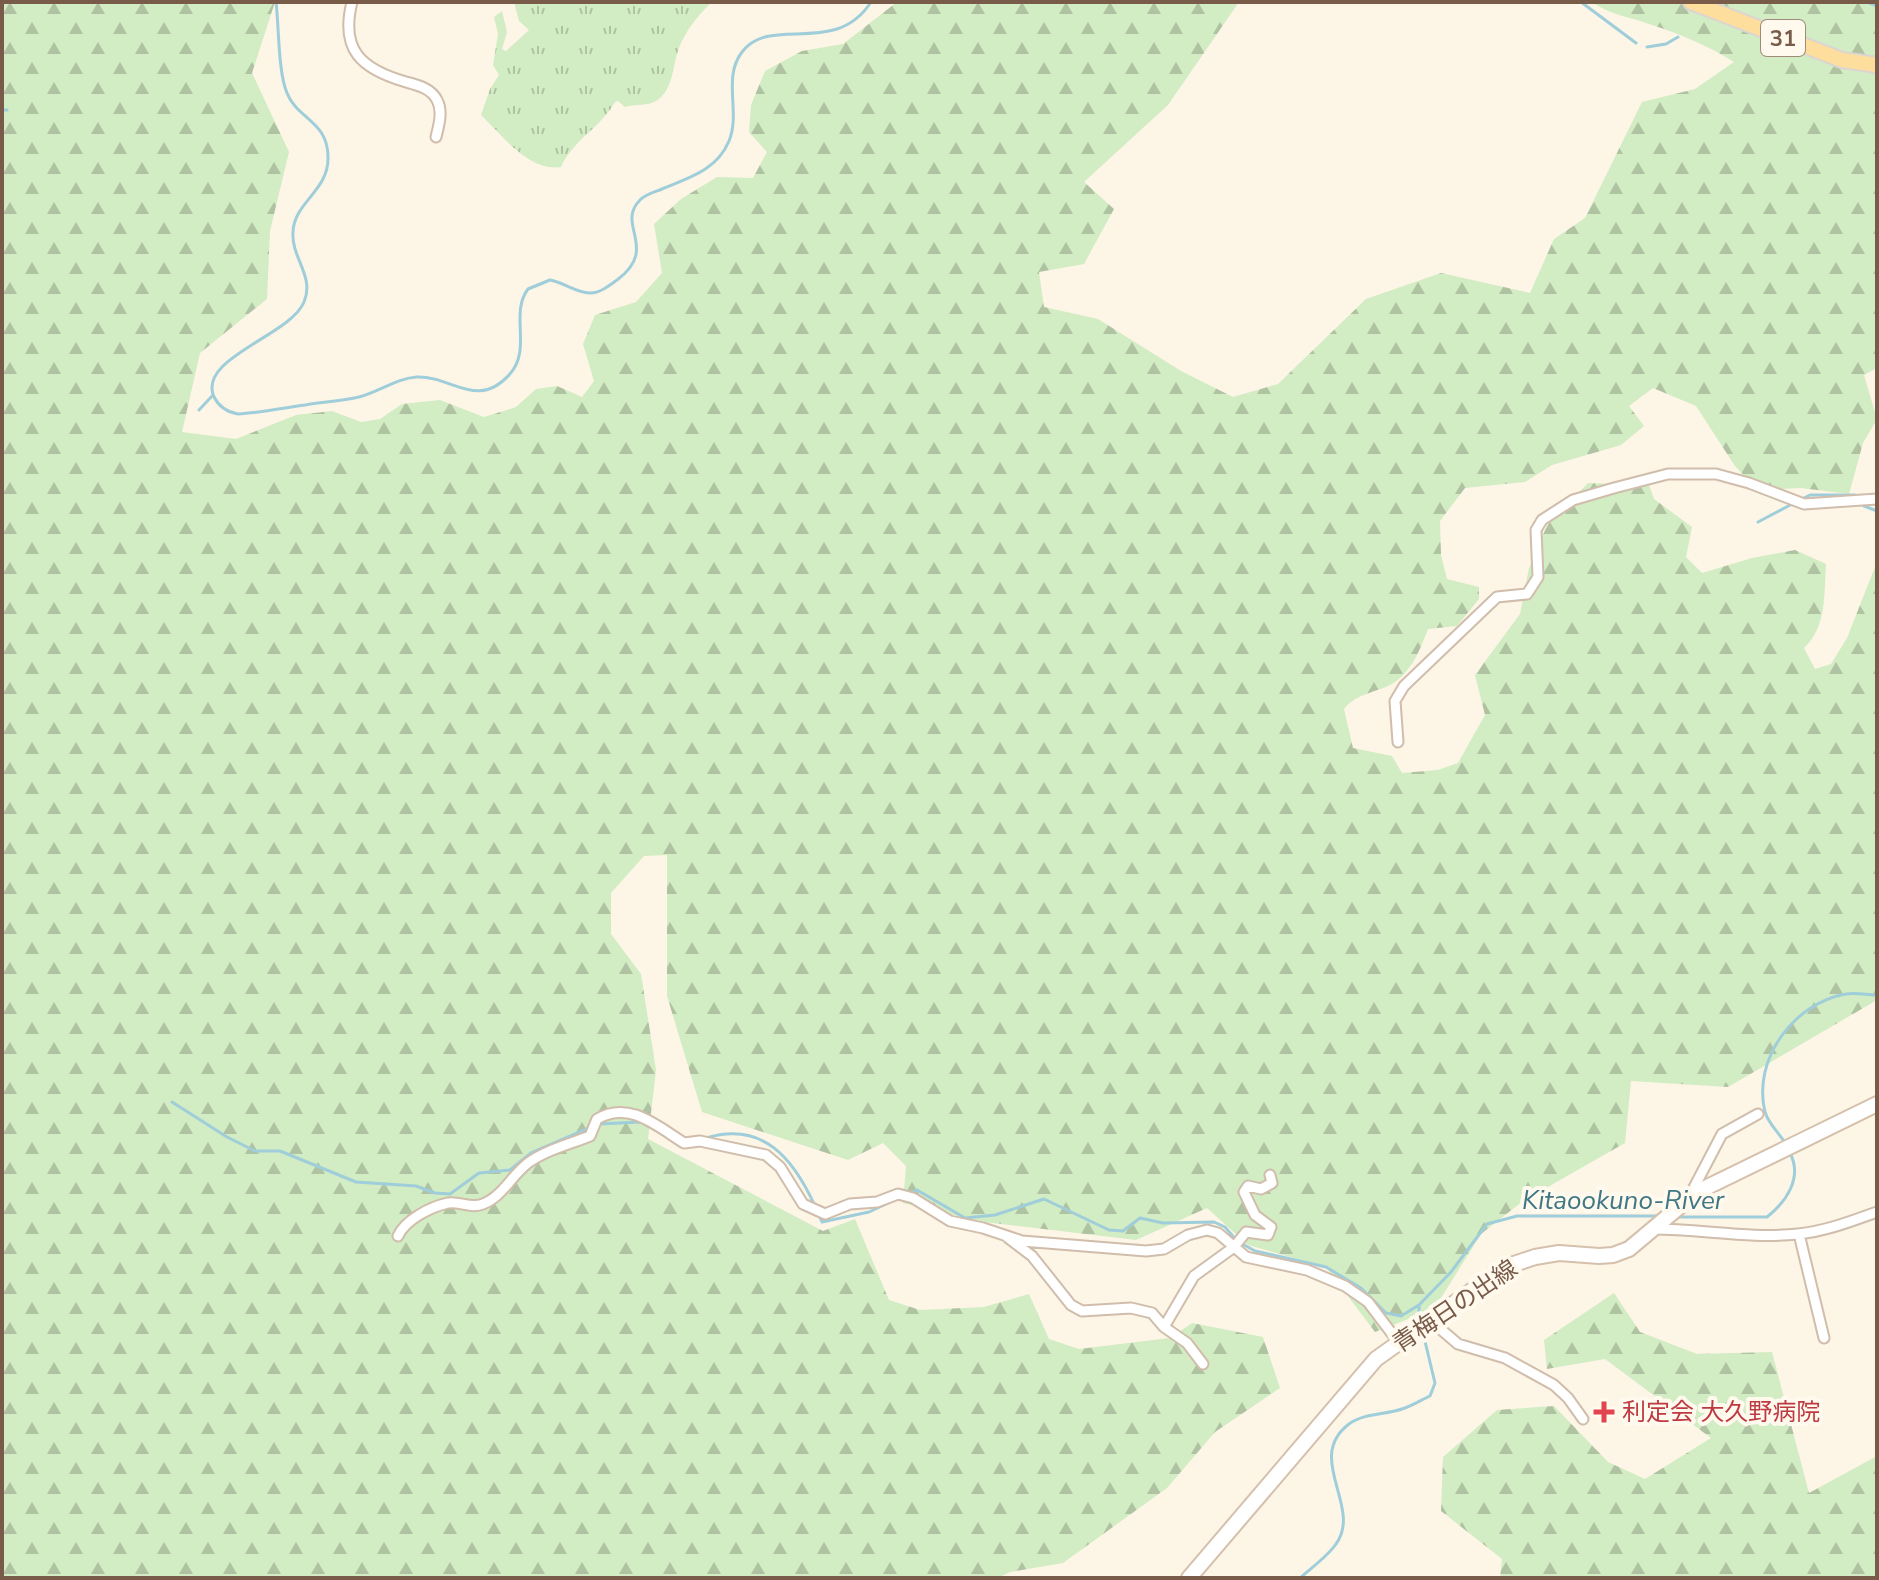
<svg xmlns="http://www.w3.org/2000/svg" width="1879" height="1580" font-family="'Nunito Sans','Noto Sans JP',sans-serif">
  <style>
    .grass { fill: url(#grass-tufts) }
    .forest { fill: url(#forest-firs) }
    .lines { fill: none; stroke-linecap: round; stroke-linejoin: round }
    .stream { stroke: #9fceda; stroke-width: 3 }
    .street-casing { stroke: #d0bdab; stroke-width: 13 }
    .secondary-casing { stroke: #d5c0ab; stroke-width: 18 }
    .primary-casing { stroke: #dcd5d0; stroke-width: 18 }
    .street { stroke: #fff; stroke-width: 9 }
    .secondary { stroke: #fff; stroke-width: 14 }
    .primary { stroke: #fede9d; stroke-width: 14 }
    .health-dot { fill: #e0444e; stroke: #fff9ee; stroke-width: 3 }
    .labels { text-anchor: middle; stroke-width: 8; stroke-linejoin: round; paint-order: stroke }
    .shield { fill: #fff9ee; stroke: #a08b7a; stroke-width: 2 }
    .shield-label { font-size: 22px; font-weight: bold; fill: #785c49 }
    .street-label { font-size: 24px; fill: #785c49; stroke: #fff9ee }
    .health-label { font-size: 24px; fill: #be3a42; stroke: #fff9ee; text-anchor: start }
    .water-label { font-size: 26px; font-style: italic; fill: #3f7785; stroke: #fff9ee }
  </style>
  <defs>
    <pattern id="grass-tufts" width="24" height="20" patternUnits="userSpaceOnUse" patternTransform="scale(2)"><rect width="24" height="20" fill="#d2ecc4"/><path d="M3 7l-1-3M5 7V3M7 7l1-3M15 17l-1-3M17 17v-4M19 17l1-3" fill="none" stroke="#afc2a1"/></pattern>
    <pattern id="forest-firs" width="22" height="20" patternUnits="userSpaceOnUse" patternTransform="scale(2)"><rect width="22" height="20" fill="#d2ecc4"/><path d="M5 1l3.5 6h-7zM16 11l3.5 6h-7z" fill="#afc2a1"/></pattern>
  </defs>
  <rect width="100%" height="100%" fill="#fdf5e6"/>
  <path class="grass" d="M514,2H712C700,13 688,28 681,43C672,61 675,90 656,101C648,106 635,104 625,107L618,101L615,102C601,127 572,141 561,167C529,172 502,135 481,115L490,89L499,75L493,65L498,34L494,17L502,11L507,32L502,49L506,51L529,30L519,21Z"/>
  <path class="forest" d="M2,2H275L252,73L289,152L270,231L267,299L200,353L182,432L236,439L296,415L332,411L361,422L380,419L402,404L440,400L484,417L516,407L536,389L557,386L582,397L594,381L583,344L595,315L636,302L662,273L654,224L681,199L717,177L753,178L767,152L749,132L751,105L765,71L802,51L843,44L897,2H1239L1168,105L1084,182L1114,209L1084,264L1039,272L1044,307L1098,319L1181,371L1233,397L1278,384L1366,299L1441,273L1530,293L1554,239L1585,218L1642,102L1695,89L1734,62C1709,46 1680,34 1652,25C1631,17 1610,15 1592,2H1877V368L1864,375L1877,419L1863,443L1849,494L1801,488L1758,490L1735,466L1696,406L1653,388L1629,406L1644,426L1621,445L1552,465L1525,482L1465,488L1440,521L1441,555L1447,579L1479,587V599L1457,626L1428,629C1420,650 1410,676 1388,686C1372,693 1355,695 1344,709L1353,748L1392,756L1402,773L1438,770L1458,763L1485,715L1475,675L1520,614L1529,568L1547,525L1588,483L1649,485L1654,499L1692,527L1686,557L1702,573L1752,558L1795,550L1826,564C1824,593 1827,627 1804,648L1815,669L1831,664L1847,638L1877,562V1000L1728,1087L1631,1081L1625,1143L1523,1201L1481,1234L1434,1309L1375,1332L1326,1267L1248,1245L1207,1208L1136,1240L984,1222L903,1203L906,1166L883,1143L848,1160L702,1112L667,996V855L644,856L611,893V934L641,974L656,1070L648,1139L823,1231L855,1219L889,1300L920,1310L984,1307L1029,1294L1049,1339L1079,1349L1170,1338L1192,1323L1263,1337L1280,1388L1215,1432L1167,1488L1063,1563L1010,1572L998,1578H2Z
    M1614,1293L1640,1332L1697,1354L1772,1352L1809,1493L1877,1456V1578H1500L1502,1559L1441,1511L1443,1457L1497,1410L1554,1406L1608,1462L1645,1479L1711,1438L1605,1359L1547,1369L1544,1340Z"/>
  <g class="lines">
    <path class="stream" d="M276,2C279,26 278,72 287,93C297,119 328,121 328,157C329,191 294,202 293,232C291,258 315,276 304,302C290,336 197,358 214,397C219,407 227,412 238,414C260,413 283,408 305,405C323,402 342,401 359,397C379,392 397,378 417,377C452,376 477,410 509,375C533,349 509,314 528,289L550,280C563,282 576,293 590,293C600,293 609,286 617,280C660,248 615,225 640,200C646,194 655,192 662,189C689,178 717,170 729,141C741,112 722,78 742,52C770,14 835,58 871,2
      M1581,2L1636,43
      M1867,2L1877,6
      M1647,47L1666,44L1678,37
      M2,110H7
      M199,410L213,395
      M1800,500L1810,495H1855L1864,506L1877,511
      M1758,522L1794,503
      M172,1102L227,1137L255,1151H280L356,1182L416,1186L435,1193L450,1194L479,1173L510,1170L531,1153L589,1128
      M599,1124L641,1122L674,1141
      M706,1138C763,1121 793,1158 815,1206
      M1785,1143C1778,1131 1769,1125 1765,1112C1752,1059 1794,1003 1846,994C1856,992 1867,995 1877,995
      M910,1193L917,1190L965,1218L995,1215L1044,1199L1109,1230L1123,1231L1140,1218L1163,1223L1214,1222L1225,1227L1237,1241L1255,1251L1326,1267L1361,1288L1386,1313L1401,1316L1419,1305
      M818,1213L822,1222L869,1212L899,1198
      M1675,1217H1767C1786,1202 1803,1178 1790,1153
      M1419,1322V1305L1451,1272L1487,1224L1517,1216H1659
      M1300,1578C1311,1568 1327,1557 1336,1544C1363,1507 1304,1458 1349,1424C1364,1413 1385,1415 1402,1409C1412,1406 1421,1400 1430,1396L1435,1383L1423,1333"/>
    <g class="street-casing">
      <path id="street" d="M352,2C340,50 361,69 406,82C417,85 431,88 437,100C443,111 439,125 436,137
        M1398,742L1395,701L1404,686L1497,597L1527,594L1538,577L1536,530L1542,520L1573,500L1614,488L1668,474H1716L1749,483L1804,504L1877,499
        M1689,1197L1722,1134L1758,1114
        M1653,1229C1702,1229 1750,1239 1798,1234C1826,1231 1852,1221 1877,1212
        M1799,1234L1824,1338
        M398,1236C405,1220 430,1207 448,1203C460,1201 470,1209 483,1204C502,1197 512,1175 528,1163C546,1150 570,1144 590,1136L597,1119C629,1100 657,1126 684,1143L700,1141L766,1155L780,1167L803,1204L825,1214L850,1204L877,1202L898,1194L913,1198L950,1221L983,1228L1022,1241L1146,1251L1164,1249L1188,1235L1207,1230L1218,1233L1246,1257L1307,1270L1345,1286L1368,1302L1399,1343
        M1007,1237L1032,1256L1071,1305L1082,1311L1131,1308L1152,1313L1164,1327
        M1431,1321L1458,1344L1505,1358L1554,1385L1568,1398L1583,1419
        M1203,1364L1187,1343L1164,1327L1194,1276L1234,1247L1246,1232L1268,1235L1271,1227L1255,1215L1244,1192L1248,1186L1261,1189L1272,1183L1270,1175"/>
    </g>
    <g class="secondary-casing">
      <path id="secondary" d="M1189,1578L1376,1359L1488,1279L1511,1265L1535,1257L1559,1253L1599,1256L1613,1255L1629,1249L1697,1192L1877,1104"/>
    </g>
    <g class="primary-casing">
      <path id="primary" d="M1691,2L1842,60L1877,65"/>
    </g>
    <use href="#street" class="street"/>
    <use href="#secondary" class="secondary"/>
    <use href="#primary" class="primary"/>
  </g>
  <path class="health-dot" d="M1600 1400h8v8h8v8h-8v8h-8v-8h-8v-8h8z"/>
  <g class="labels">
    <rect class="shield" x="1761" y="20" width="44" height="36" rx="6"/>
    <g class="shield-label">
      <text x="1783" y="46">31</text>
    </g>
    <g class="street-label">
      <text transform="translate(1455 1306) rotate(-34)" y="8">青梅日の出線</text>
    </g>
    <g class="health-label">
      <text x="1622" y="1420">利定会 大久野病院</text>
    </g>
    <g class="water-label">
      <text x="1623" y="1209">Kitaookuno-River</text>
    </g>
  </g>
  <rect width="1879" height="1580" fill="none" stroke="#785c49" stroke-width="8"/>
</svg>
